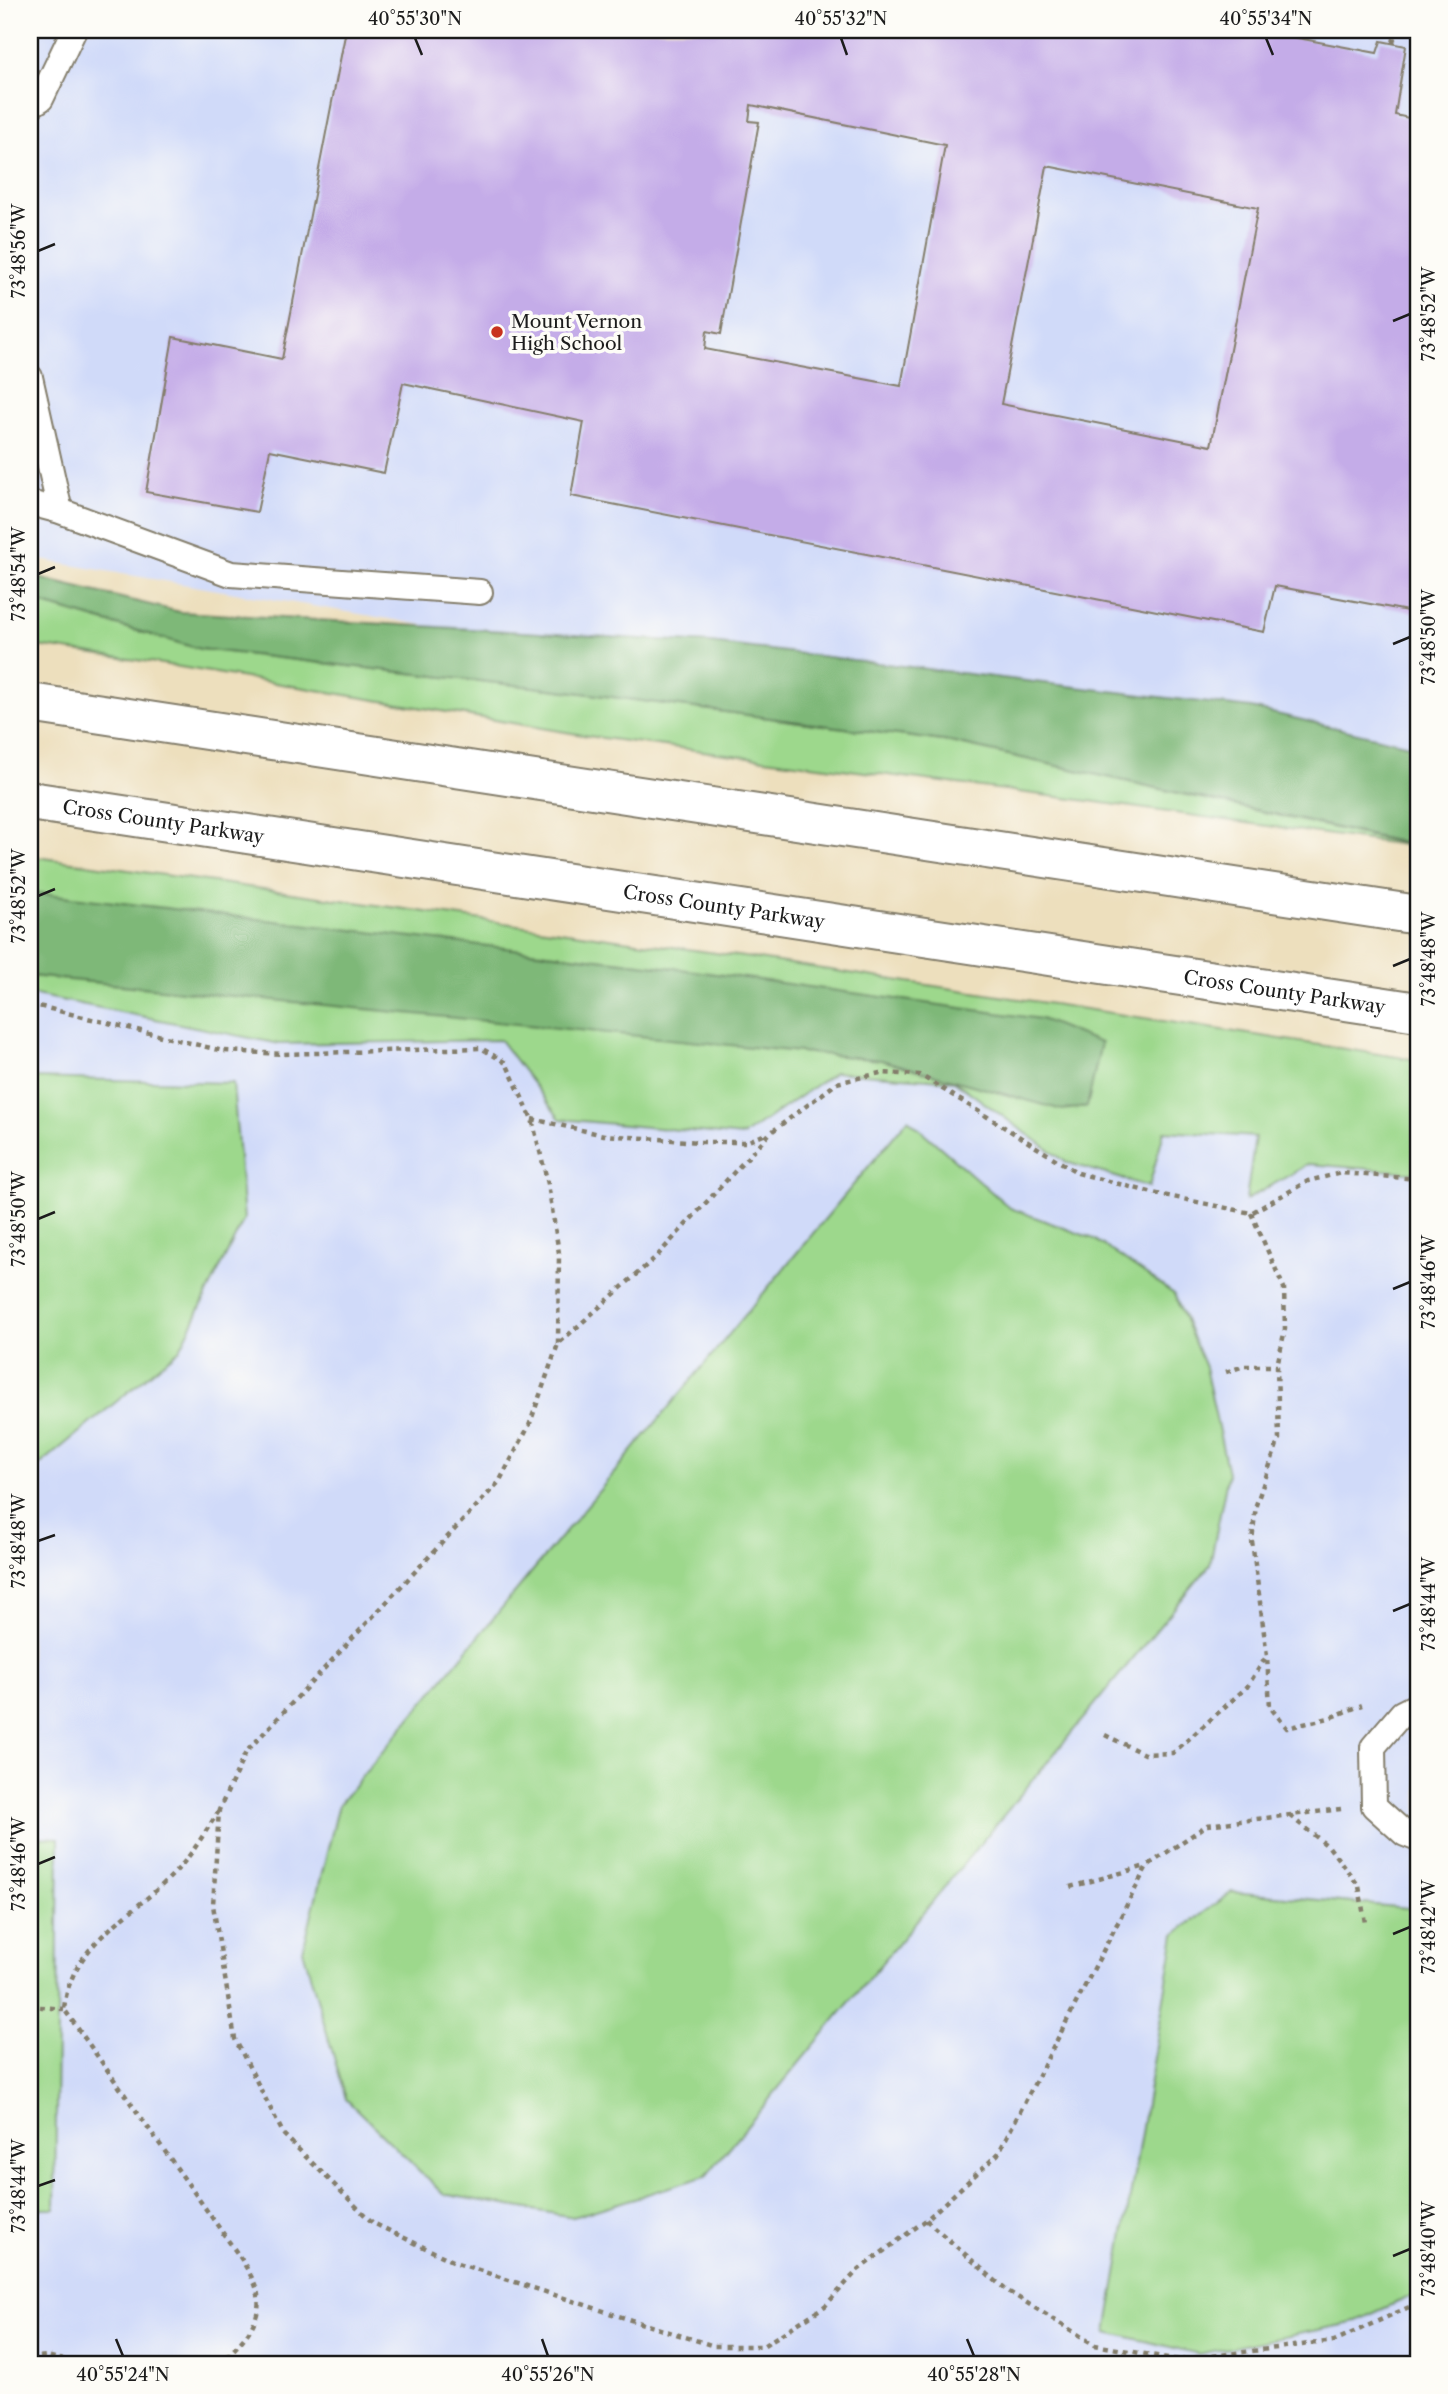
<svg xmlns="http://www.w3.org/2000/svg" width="1448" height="2394" font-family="'Libre Caslon Text',serif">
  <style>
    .built { fill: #d0daf9 }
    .green { fill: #9dd88c; stroke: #5c7a54; stroke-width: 2 }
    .forest { fill: #7eb878; stroke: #4d6a4a; stroke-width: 2 }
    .building { fill: #c4ace8; fill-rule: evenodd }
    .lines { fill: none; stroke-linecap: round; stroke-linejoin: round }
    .lane-casing { stroke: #847e6c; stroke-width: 28 }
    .highway-casing { stroke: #847e6c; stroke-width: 42 }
    .path { stroke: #847e6c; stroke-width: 4.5; stroke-dasharray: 5 5; stroke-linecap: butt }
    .lane { stroke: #fff; stroke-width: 24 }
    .highway { stroke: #fff; stroke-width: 38 }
    .ticks { fill: none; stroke: #1c1c1c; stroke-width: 2.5 }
    .poi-dot { fill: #c8321e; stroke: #fdfcf7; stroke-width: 2.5 }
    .labels { text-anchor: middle; stroke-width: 7; stroke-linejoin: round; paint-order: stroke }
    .poi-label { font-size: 19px; fill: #1c1c1c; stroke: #fdfcf7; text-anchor: start }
    .street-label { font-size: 19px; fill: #1c1c1c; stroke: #fdfcf7 }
    .neatline { fill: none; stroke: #1c1c1c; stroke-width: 2.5 }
    .ticks-label { font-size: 18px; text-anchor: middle; fill: #1c1c1c }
  </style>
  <rect width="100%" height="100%" fill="#fdfcf7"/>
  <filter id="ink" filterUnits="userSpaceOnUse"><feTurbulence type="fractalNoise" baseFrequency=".0143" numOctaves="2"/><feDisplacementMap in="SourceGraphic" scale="14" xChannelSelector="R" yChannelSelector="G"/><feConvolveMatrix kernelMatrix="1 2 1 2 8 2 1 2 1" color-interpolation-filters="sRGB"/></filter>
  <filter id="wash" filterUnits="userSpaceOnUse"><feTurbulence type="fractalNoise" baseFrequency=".00686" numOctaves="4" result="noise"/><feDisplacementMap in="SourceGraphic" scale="28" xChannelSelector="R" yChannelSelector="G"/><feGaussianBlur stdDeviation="1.57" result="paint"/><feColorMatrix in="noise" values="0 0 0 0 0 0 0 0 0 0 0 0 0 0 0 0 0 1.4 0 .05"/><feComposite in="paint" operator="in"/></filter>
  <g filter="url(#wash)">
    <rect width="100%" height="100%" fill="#eddfbd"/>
    <path class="built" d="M30,30H1418V794L30,558Z
      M30,917L1418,1112V2364H30Z"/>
    <path class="green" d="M30,600L200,649L567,691L950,742L1418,847L1096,802L595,737L150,662L30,645Z
      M30,856L758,959L1418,1060V1173L1309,1164L1246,1200L1255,1137L1164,1131L1149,1187L1066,1162L954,1081L835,1072L743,1136L560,1119L500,1040L280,1044L30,994Z
      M30,1078L233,1083L244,1219L180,1349L30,1473Z
      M908,1119L1010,1208L1094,1239L1174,1294L1205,1367L1228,1473L1210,1565L706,2176L573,2217L443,2194L346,2099L303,1950L339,1804Z
      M30,1837L59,1838L55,2209H30Z
      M1232,1892L1418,1909V2293L1352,2323L1199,2354L1107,2332L1175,1934Z"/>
    <path class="forest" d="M30,576L180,612L711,643L1251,708L1418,747V846L950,742L567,691L200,649L30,600Z
      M30,892L666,967L1041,1019L1101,1043L1087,1107L1062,1110L881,1060L30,976Z"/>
    <g id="blocks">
      <path class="building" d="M346,30H1255L1377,53L1381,41L1406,46L1395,115L1418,120V613L1275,586L1264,632L571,496L584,422L403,383L384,473L270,450L257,512L146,492L173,337L282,359ZM751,105L945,145L901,386L705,349L707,331L721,334L759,122L749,121ZM1047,166L1258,208L1211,446L1001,404Z"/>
    </g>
  </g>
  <g filter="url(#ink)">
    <use href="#blocks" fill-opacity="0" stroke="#847e6c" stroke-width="2"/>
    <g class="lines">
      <g class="lane-casing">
        <path id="lane" d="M30,106L41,99L74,30
          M30,377L60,511L30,503
          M60,511L231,574L480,592
          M1418,1705L1402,1713L1373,1747L1374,1806L1405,1834L1418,1839"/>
      </g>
      <g class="highway-casing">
        <g id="highway">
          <path d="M30,703L1418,915"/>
          <path id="s1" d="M30,801L1418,1012"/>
        </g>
      </g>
      <path class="path" d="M1393,43L1396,30
        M30,1004L223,1051L282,1054L481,1048L506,1063L532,1119L548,1184L559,1253L558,1344
        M532,1119L604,1135L700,1142H746L766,1134
        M1251,1213L1284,1288L1285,1329L1277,1366L1279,1439L1256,1505L1252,1541L1267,1656L1270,1707L1287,1728L1329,1718L1362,1705
        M1226,1372L1244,1366H1277
        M1105,1735L1144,1754L1173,1753L1247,1687L1266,1657
        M1341,1809L1207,1825L1147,1866L998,2154L926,2220L858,2270L825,2306L763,2346H714L631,2320L457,2263L373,2223L284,2135L235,2039L213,1905L219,1810L246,1752L499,1482L529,1426L558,1344L657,1256L770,1133L837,1083L880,1073L920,1075L1078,1173L1153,1193L1251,1213L1308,1181L1341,1173L1418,1179
        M219,1811C206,1830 194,1852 178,1869C137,1915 71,1940 64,2009L242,2260C247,2269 254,2280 257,2290C265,2322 240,2344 219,2364
        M1290,1816L1329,1847L1359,1886L1365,1923
        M1070,1887L1146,1866
        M30,2006L64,2009
        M926,2220L1006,2290L1095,2345L1179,2360L1334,2341L1418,2303
        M30,2358L46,2356L83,2364"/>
      <use href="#lane" class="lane"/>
      <use href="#highway" class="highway"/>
    </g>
  </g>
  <path class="ticks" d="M415,38L422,55M841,38L847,55M1266,38L1273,55M38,251L55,244M1393,321L1410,314M38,574L55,567M1393,644L1410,637M38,896L55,889M1393,966L1410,959M38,1219L55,1212M1393,1289L1410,1282M38,1541L55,1535M1393,1611L1410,1604M38,1864L55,1857M1393,1934L1410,1927M38,2186L55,2180M1393,2256L1410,2249M116,2339L123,2356M542,2339L548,2356M967,2339L974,2356"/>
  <circle class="poi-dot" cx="497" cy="332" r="7"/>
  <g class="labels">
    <g class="poi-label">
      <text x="511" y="328">Mount Vernon<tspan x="511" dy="22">High School</tspan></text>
    </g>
    <g class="street-label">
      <text dy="7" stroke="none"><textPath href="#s1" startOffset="135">Cross County Parkway</textPath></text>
      <text dy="7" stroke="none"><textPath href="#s1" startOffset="702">Cross County Parkway</textPath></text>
      <text dy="7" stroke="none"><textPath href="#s1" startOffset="1269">Cross County Parkway</textPath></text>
    </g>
  </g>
  <rect width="1448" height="2394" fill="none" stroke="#fdfcf7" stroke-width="77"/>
  <rect x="38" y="38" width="1372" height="2318" class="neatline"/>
  <g class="ticks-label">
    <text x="415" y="25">40°55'30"N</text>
    <text x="841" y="25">40°55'32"N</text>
    <text x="1266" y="25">40°55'34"N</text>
    <text transform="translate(19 251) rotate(-90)" y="6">73°48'56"W</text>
    <text transform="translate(1429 314) rotate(-90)" y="6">73°48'52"W</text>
    <text transform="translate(19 574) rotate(-90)" y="6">73°48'54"W</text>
    <text transform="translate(1429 637) rotate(-90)" y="6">73°48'50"W</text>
    <text transform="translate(19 896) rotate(-90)" y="6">73°48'52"W</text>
    <text transform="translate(1429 959) rotate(-90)" y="6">73°48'48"W</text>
    <text transform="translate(19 1219) rotate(-90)" y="6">73°48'50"W</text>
    <text transform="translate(1429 1282) rotate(-90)" y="6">73°48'46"W</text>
    <text transform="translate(19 1541) rotate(-90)" y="6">73°48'48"W</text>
    <text transform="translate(1429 1604) rotate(-90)" y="6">73°48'44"W</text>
    <text transform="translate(19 1864) rotate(-90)" y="6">73°48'46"W</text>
    <text transform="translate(1429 1927) rotate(-90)" y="6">73°48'42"W</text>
    <text transform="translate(19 2186) rotate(-90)" y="6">73°48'44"W</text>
    <text transform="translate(1429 2249) rotate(-90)" y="6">73°48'40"W</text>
    <text x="123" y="2381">40°55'24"N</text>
    <text x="548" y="2381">40°55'26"N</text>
    <text x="974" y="2381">40°55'28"N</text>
  </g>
</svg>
